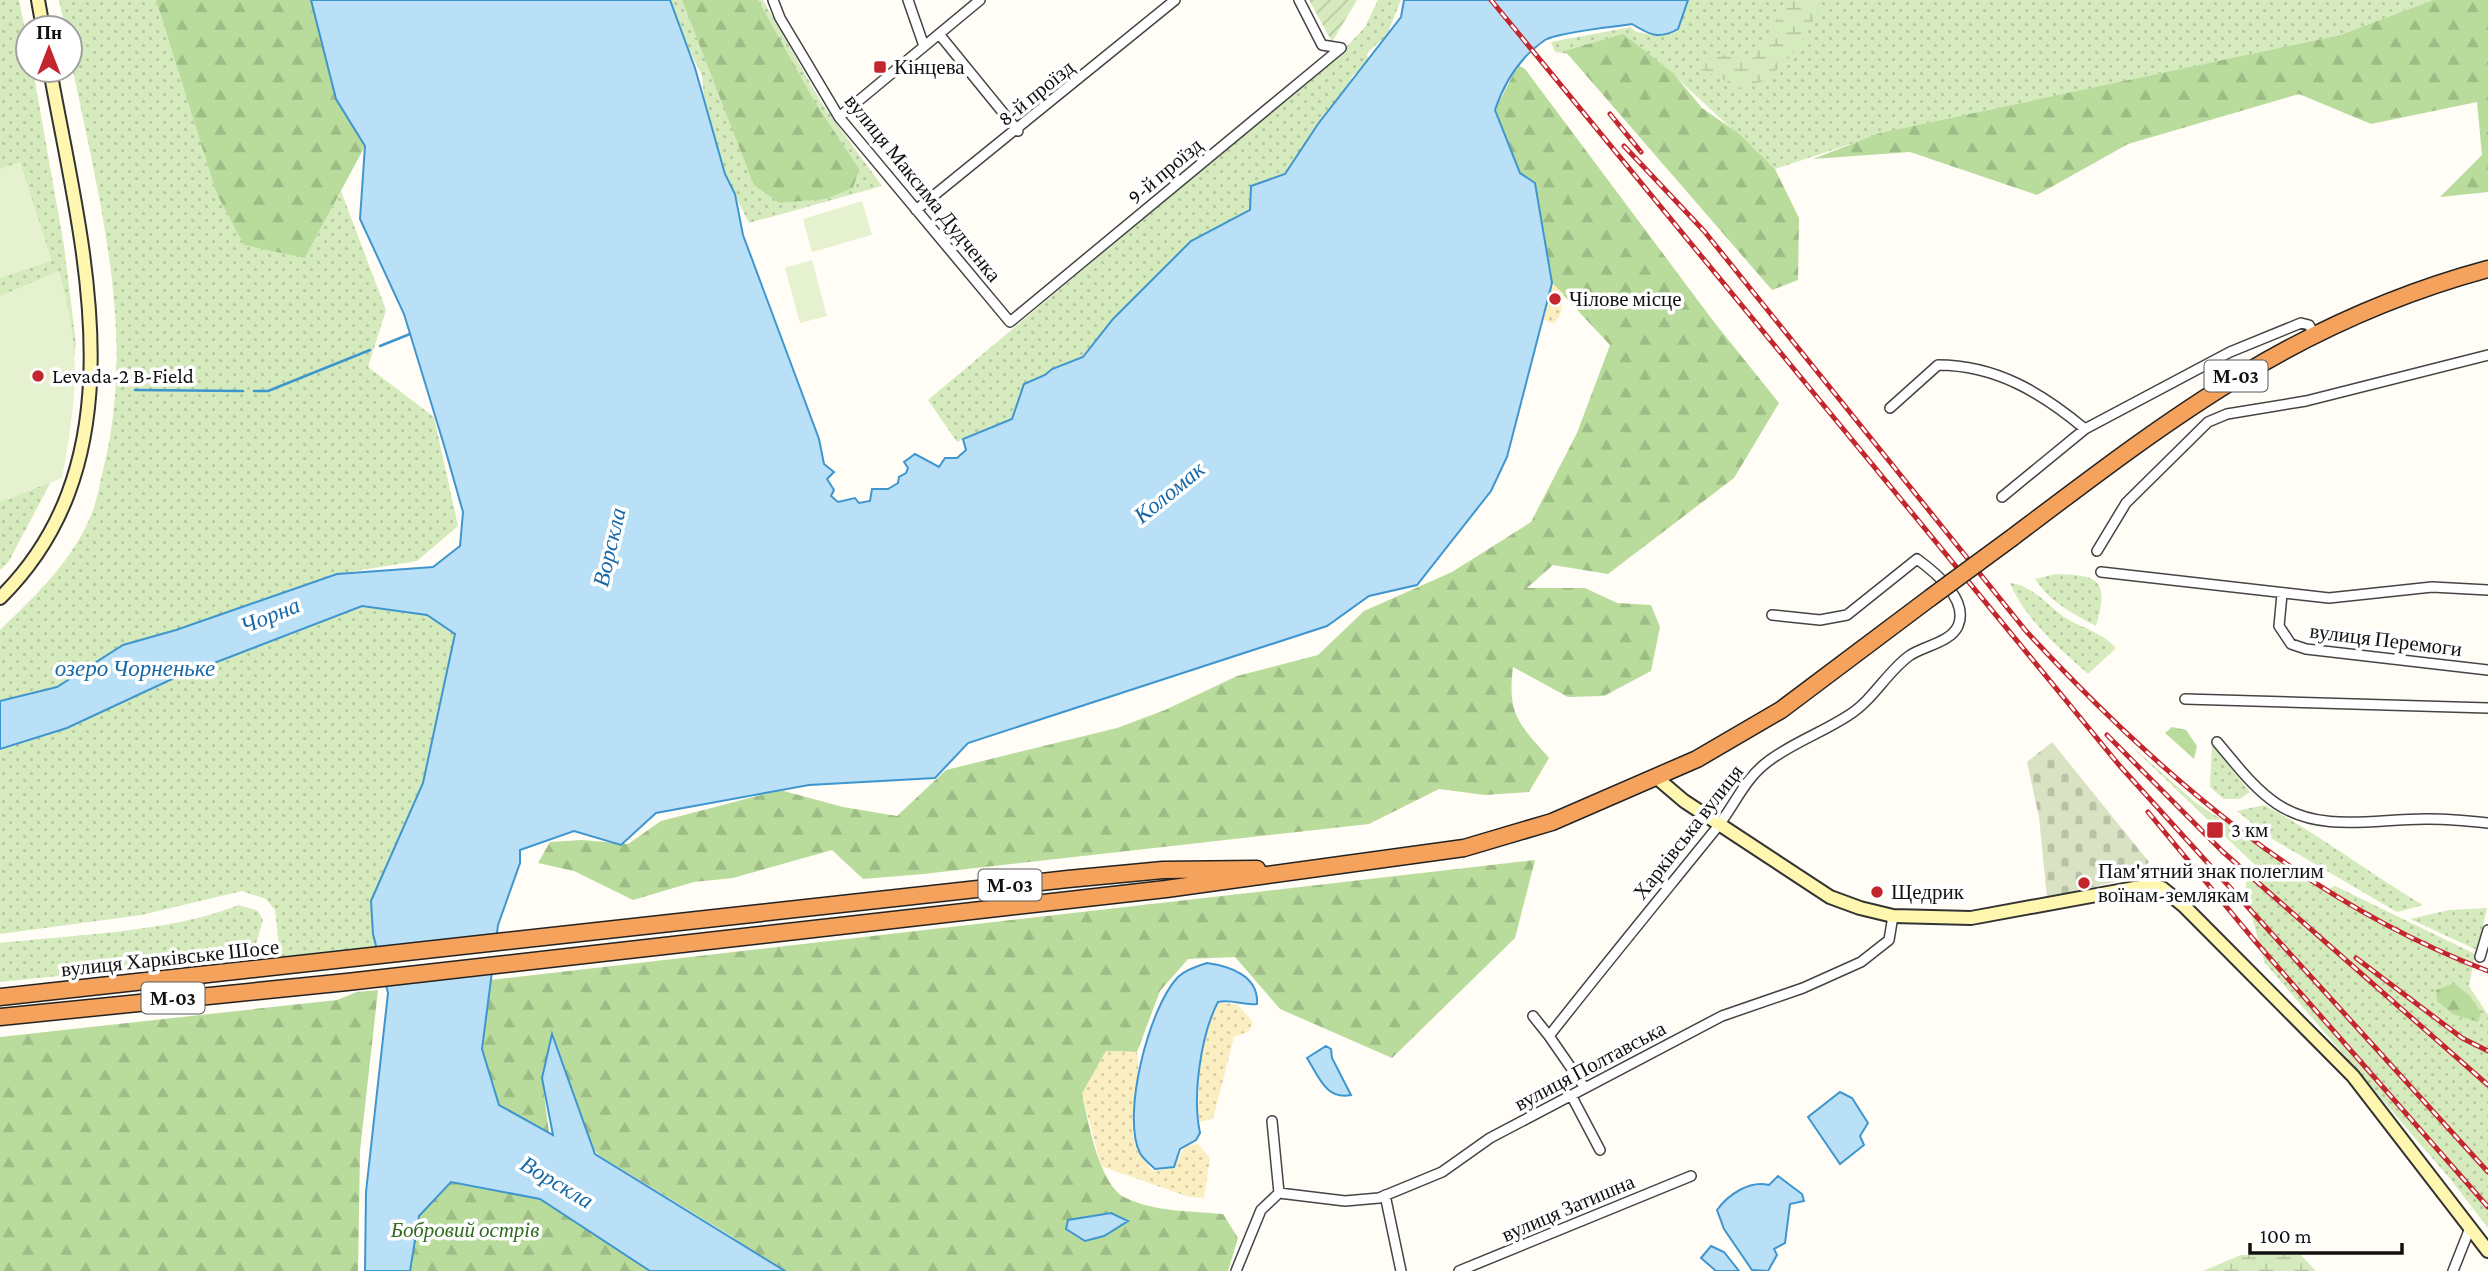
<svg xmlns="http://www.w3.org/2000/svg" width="2488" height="1271" font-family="'Crimson Pro',serif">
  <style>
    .grass { fill: url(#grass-dots) }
    .forest { fill: url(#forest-firs) }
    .wetland { fill: url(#wetland-marsh) }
    .sand { fill: url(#sand-dots) }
    .cemetery { fill: url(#cemetery-stones) }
    .garden { fill: url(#garden-furrows) }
    .pitch { fill: #e6f2cf }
    .water { fill: #b9e0f7; stroke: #3f96cf; stroke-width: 2 }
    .pier { fill: #fffdf5 }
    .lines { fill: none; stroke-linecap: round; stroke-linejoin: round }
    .stream { stroke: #3f96cf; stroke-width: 2.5 }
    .street-casing { stroke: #444; stroke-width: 12 }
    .secondary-casing { stroke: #333; stroke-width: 16 }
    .highway-casing { stroke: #222; stroke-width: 19 }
    .street { stroke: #fff; stroke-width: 9 }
    .secondary { stroke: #fff6b0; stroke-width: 12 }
    .highway { stroke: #f5a25d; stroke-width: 16 }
    .rail-casing { stroke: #c4262e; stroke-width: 5 }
    .rail { stroke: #fff; stroke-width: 2.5; stroke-dasharray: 8; stroke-linecap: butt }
    .highway-bridge-casing { stroke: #222; stroke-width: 19; stroke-linecap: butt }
    .highway-bridge { stroke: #f5a25d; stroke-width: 16 }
    .poi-dot { fill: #c4262e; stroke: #fff; stroke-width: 2.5 }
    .labels { text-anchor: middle; stroke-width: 7; stroke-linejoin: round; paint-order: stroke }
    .shield { fill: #fff; stroke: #585858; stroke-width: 2 }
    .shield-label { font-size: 19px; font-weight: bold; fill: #111 }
    .poi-label { font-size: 21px; fill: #111; stroke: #fff; text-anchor: start }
    .street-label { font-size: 21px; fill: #111; stroke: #fff }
    .park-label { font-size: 21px; font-style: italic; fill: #2f6b1f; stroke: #fff }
    .water-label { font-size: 23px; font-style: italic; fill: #1768a6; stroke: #fff }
  </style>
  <defs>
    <pattern id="grass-dots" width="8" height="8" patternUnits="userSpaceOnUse" patternTransform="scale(1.75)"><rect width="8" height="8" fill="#d5ebbd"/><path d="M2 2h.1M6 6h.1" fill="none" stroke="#b6c8a1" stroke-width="1.8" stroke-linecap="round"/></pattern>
    <pattern id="forest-firs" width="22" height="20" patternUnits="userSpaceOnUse" patternTransform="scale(1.75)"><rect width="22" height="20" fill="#b9dc9c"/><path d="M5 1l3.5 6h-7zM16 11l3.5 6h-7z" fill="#9ebc85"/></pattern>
    <pattern id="wetland-marsh" width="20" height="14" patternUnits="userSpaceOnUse" patternTransform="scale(1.75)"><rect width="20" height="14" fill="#d5ebbd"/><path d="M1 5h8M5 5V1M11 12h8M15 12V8" fill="none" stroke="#b6c8a1"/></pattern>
    <pattern id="sand-dots" width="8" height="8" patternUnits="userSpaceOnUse" patternTransform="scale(1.75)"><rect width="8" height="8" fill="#fbeec1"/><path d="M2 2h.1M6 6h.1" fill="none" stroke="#d6cba5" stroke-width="1.8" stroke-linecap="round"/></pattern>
    <pattern id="cemetery-stones" width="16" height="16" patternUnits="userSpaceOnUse" patternTransform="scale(1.75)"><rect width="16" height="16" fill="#d9e3c4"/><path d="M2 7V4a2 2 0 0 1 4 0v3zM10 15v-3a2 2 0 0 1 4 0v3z" fill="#b9c2a7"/></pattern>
    <pattern id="garden-furrows" width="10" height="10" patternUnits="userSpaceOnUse" patternTransform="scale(1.75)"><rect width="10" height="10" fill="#d5ebbd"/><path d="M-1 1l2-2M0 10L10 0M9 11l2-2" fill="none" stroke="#b6c8a1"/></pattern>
  </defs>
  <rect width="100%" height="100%" fill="#fffdf5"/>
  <path class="grass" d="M0,0H19L28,45V70H33L64,246L76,344L55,474L9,561L0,570Z
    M59,0H156L216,192L305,258L341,191L386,310L368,367L434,417L458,526L417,561L337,574L176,630L123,645L57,687L0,701V630C35,596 72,562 91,515C97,502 99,487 102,474C139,334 97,193 70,55V28H65Z
    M665,0H763L821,102L882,186L749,223L725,175L707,128L702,76Z
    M1378,0H1401L1387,35L1367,53L1369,64L1353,75L1338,106L1307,142L1285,174L1252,186L1250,210L1191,241L1113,319L1083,357L1052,369L1045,375L1024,384L1012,419L957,442L928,400L1340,54L1365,27Z
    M1682,0H2433L2340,35L1890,131L1775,169L1665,67L1555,52L1551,42L1631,27L1636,32L1662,36Z
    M2056,574C2100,575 2109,580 2096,626C2073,614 2049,601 2035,579Z
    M2010,583C2032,586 2044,601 2060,614C2078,628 2100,630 2116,648L2088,674C2058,647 2026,620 2010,583Z
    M362,606L427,615L455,634L423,783L371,901L379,946L271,960L279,946L275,910L266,899L242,891L141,915L0,934V749L67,728L167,681Z
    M2127,742L2196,803L2329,889L2335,886L2475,954L2469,986L2488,1015V1228L2451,1180L2265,963L2246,897V881L2257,867Z
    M2212,745L2250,792L2240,799H2224L2210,787Z
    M2264,805C2319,834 2369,873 2423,905L2397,912L2269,837L2237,811Z
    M239,905L258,911L263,920L255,947L243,953L206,961L0,982V943C73,935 172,932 239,905Z
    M2487,908L2477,950L2410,919L2449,910Z"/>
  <path class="forest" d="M156,0H311L336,99L365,146L305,258L244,245L216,192Z
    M682,0H758L816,104L859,169L853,188L825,199L779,203L754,185Z
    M2433,0H2488V192L2440,197L2482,155L2477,102L2371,124L2299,94L2128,144L2037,195L1910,152L1813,159L1880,133L2340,35Z
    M1623,34L1673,73L1702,108L1738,133L1775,169L1799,218L1798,280L1772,290L1565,51Z
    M1518,65L1525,69L1714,322L1779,403L1734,478L1608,574L1553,565L1527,588H1585L1617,603L1651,605L1660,627L1651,671L1604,696L1568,697L1513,667C1507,715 1519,724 1549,758L1529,792L1485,795L1439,789L1369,824L923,874L863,879L832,850L733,878L694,882L633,900L574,871L538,863L550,842L582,840L628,844L661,821L780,790L843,807L897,816L946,770L1117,728L1165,710L1237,676L1318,655L1364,611L1452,572L1531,522L1577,433L1610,345L1552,283L1535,184L1520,173L1495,110Z
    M2172,727L2186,730L2197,746L2194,759L2165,733Z
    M1535,860L1515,938L1392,1058L1280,1009L1235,957L1188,959L1160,991L1137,1052L1106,1051L1082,1094C1088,1120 1099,1186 1126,1198C1155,1212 1191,1211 1223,1214L1238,1238L1228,1271H775L731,1236L600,1156L583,1139L542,1078L549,1133L499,1105L482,1050L490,980Z
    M2454,983L2470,996L2481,1013L2478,1022L2453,1014L2437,1001L2436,990Z
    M378,990L360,1151L358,1271H0V1037L337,1000L357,992Z
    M451,1182L540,1199L650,1271H410L419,1216Z"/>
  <path class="wetland" d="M1788,0H1822C1804,45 1788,68 1744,90L1700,69L1716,54L1752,60Z
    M2241,1255H2301L2316,1271H2203Z"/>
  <path class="sand" d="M1552,283L1564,294L1560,315L1554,324L1542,319Z
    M1219,1003L1237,1004L1253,1022L1248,1032L1234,1037L1213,1119L1198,1122C1200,1080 1196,1040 1219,1003Z
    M1106,1051L1137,1052C1143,1084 1124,1118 1137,1149C1140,1157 1148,1165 1153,1171L1174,1167L1185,1146L1198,1144L1210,1158L1204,1198L1189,1197L1101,1166L1082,1094Z"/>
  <path class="cemetery" d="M2052,742L2149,862L2135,877L2047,898L2039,817L2027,762Z"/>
  <path class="garden" d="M1309,0H1357L1332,42Z"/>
  <path class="pitch" d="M20,162L52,261L0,278V169Z
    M862,201L872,235L812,252L803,219Z
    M812,260L827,316L800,323L785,268Z
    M59,271C82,352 77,396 62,478L0,502V296Z"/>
  <path class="water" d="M311,0H670L695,68L725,174L735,194L743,235L819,439L824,464L834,472L827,479L834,490L831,496L838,502L855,498L859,503L870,501L872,489H888L898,483L899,477L906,473L908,468L904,462L915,454L939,467L945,458H957L966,450L963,439L1012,419L1024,384L1045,375L1052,369L1083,357L1113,319L1191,241L1250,210L1251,186L1285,174L1318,124L1401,17L1404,0H1688L1678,29C1659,40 1650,35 1632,24C1613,27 1558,32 1545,40C1520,57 1504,83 1495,110L1520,173L1535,183L1552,283L1507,457L1491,491L1417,585L1369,596L1327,626L968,743L935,778L809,785L656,813L621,845L574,831L520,850V863L498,925L482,1049L499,1105L553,1135L542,1078L552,1034L595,1154L785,1271H650L540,1199L451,1182L419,1216L410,1271H365L366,1192L388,993L373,934L371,901L423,783L455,634L427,615L362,606L170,680L67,728L0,749V701L57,687L123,645L176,630L337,574L433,567L460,546L463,512L444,445L404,314L360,219L365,146L336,99Z
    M1207,963C1230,966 1259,976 1257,1004C1244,1006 1233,999 1218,1002C1201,1034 1192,1096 1200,1133L1196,1140L1180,1149L1174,1167L1155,1169C1150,1164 1143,1159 1140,1153C1121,1116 1149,1007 1178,977C1185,970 1197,966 1207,963Z
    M1326,1046L1331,1049L1332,1058L1351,1095C1326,1100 1319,1077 1307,1058Z
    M1840,1092L1852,1098L1868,1123L1860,1136L1864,1145L1840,1164L1808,1117Z
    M1778,1176L1802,1194L1804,1201L1790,1204L1785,1243L1774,1249L1777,1255L1768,1271L1752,1270L1724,1229L1717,1210C1728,1195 1749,1180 1769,1185Z
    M1111,1213L1128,1221L1104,1236L1085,1241L1066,1229L1068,1220Z
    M1711,1246L1724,1252L1739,1271H1716L1701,1258Z"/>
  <path class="pier" d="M500,934L494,974L383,986L373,948Z"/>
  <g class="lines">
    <path class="stream" d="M380,346L410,334
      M135,390L243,391
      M254,391H268L370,350"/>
    <g class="street-casing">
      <path id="street" d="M773,0L780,18L839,117L1010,322L1341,48
        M908,0L924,46
        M1299,0L1322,45L1341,48
        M939,34L1018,131
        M839,117L980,0
        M916,210L1175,0
        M1890,408L1938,365C1996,365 2042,393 2085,429
        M2002,497L2085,429L2230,352L2301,323L2309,325L2314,334
        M2097,551L2126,503L2208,422L2227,414L2306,401L2488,355
        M2101,572L2329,598L2432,587L2488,590
        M2282,594L2279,626L2291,644L2306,649L2488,670
        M2185,699L2488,708
        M2217,742C2236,764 2253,788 2277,804C2323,834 2377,818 2429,819C2449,819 2469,821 2488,823
        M2480,957L2488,930
        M1533,1016L1549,1036
        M1585,1088L1549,1036C1604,966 1660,898 1715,830C1734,807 1743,781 1766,763C1791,743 1822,733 1849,715C1873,700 1887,672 1909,656C1923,646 1950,643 1958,626C1969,600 1935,572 1917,559L1847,615L1820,620L1772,615
        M1571,1095L1600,1150
        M1272,1121L1279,1193
        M1279,1193L1345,1201L1379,1198L1442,1172L1490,1138L1722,1016L1803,988L1861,962L1889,940L1893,916
        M1385,1195L1401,1271
        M1236,1271L1261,1210L1279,1193
        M1459,1271L1691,1176
        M2453,1271L2470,1228"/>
    </g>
    <g class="secondary-casing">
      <path id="secondary" d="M38,0L43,28
        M0,598C144,456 81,243 50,70
        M1657,778L1684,801L1830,897L1860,908L1893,916L1971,918L2151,885L2162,888L2184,906L2353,1076L2488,1251"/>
    </g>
    <g class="highway-casing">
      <path id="highway" d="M2013,537C2169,419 2295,321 2488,269
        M0,997L1068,879L1163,870L1257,869
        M0,1017L347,982L1166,889L1464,848L1552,822L1697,759L1781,710L1930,598"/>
    </g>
    <use href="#street" class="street"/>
    <use href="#secondary" class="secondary"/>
    <use href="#highway" class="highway"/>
    <g class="rail-casing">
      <path id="rail" d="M1491,0L2119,765L2488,1172
        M1610,114L1641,152
        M1624,146L1704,231L2026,631C2157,773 2306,902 2488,971
        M2107,735L2222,851L2488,1085
        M2148,812L2254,940L2488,1207
        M2356,958L2462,1038L2488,1051"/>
    </g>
    <use href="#rail" class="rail"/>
    <g class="highway-bridge-casing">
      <path id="highway-bridge" d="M1930,598L2013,537"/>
    </g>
    <use href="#highway-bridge" class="highway-bridge"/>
  </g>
  <g class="poi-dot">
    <rect x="873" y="60" width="14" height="14" rx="3.5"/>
    <circle cx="1555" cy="299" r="7"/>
    <circle cx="38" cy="376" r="7"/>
    <rect x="2206" y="821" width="18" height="18" rx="3.5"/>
    <circle cx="2084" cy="883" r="7"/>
    <circle cx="1877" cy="892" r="7"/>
  </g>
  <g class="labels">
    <g class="shield">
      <rect x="2204.5" y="360.5" width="63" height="31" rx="5"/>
      <rect x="978.5" y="869.5" width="63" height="31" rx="5"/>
      <rect x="141.5" y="982.5" width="63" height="31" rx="5"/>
    </g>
    <g class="shield-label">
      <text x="2236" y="383">М-03</text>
      <text x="1010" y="892">М-03</text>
      <text x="173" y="1005">М-03</text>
    </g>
    <g class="poi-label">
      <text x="894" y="74">Кінцева</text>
      <text x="1569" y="306">Чілове місце</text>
      <text x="52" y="383">Levada-2 B-Field</text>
      <text x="2231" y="837">3 км</text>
      <text x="2098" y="878">Пам'ятний знак полеглим<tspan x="2098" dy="24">воїнам-землякам</tspan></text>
      <text x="1891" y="899">Щедрик</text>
    </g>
    <g class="street-label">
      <text transform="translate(1036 93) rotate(-39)" y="7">8-й проїзд</text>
      <text transform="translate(1165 171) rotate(-40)" y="7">9-й проїзд</text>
      <text transform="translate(923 188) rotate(51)" y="7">вулиця Максима Дудченка</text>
      <text transform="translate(2386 640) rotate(7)" y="7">вулиця Перемоги</text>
      <text transform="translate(1688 832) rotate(-52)" y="7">Харківська вулиця</text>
      <text transform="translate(170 958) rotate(-6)" y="7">вулиця Харківське Шосе</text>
      <text transform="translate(1590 1066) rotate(-28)" y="7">вулиця Полтавська</text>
      <text transform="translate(1568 1208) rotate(-23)" y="7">вулиця Затишна</text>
    </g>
    <g class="park-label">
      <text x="465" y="1237">Бобровий острів</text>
    </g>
    <g class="water-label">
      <text transform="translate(1169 492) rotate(-39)" y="8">Коломак</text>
      <text transform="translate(609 547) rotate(-77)" y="8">Ворскла</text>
      <text transform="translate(270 615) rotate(-22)" y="8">Чорна</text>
      <text x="135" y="676">озеро Чорненьке</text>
      <text transform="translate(557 1182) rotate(31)" y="8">Ворскла</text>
    </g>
  </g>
  <g transform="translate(49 49)"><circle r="33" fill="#ffffff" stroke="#a0a0a0" stroke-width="2"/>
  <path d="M0-5L12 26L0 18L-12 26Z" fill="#c4262e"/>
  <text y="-10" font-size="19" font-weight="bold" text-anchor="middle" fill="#111111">Пн</text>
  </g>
  <path d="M2250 1243v10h152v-10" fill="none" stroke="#111111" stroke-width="3.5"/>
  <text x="2260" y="1243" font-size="21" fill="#111111" stroke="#ffffff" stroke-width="5" paint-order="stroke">100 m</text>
</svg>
